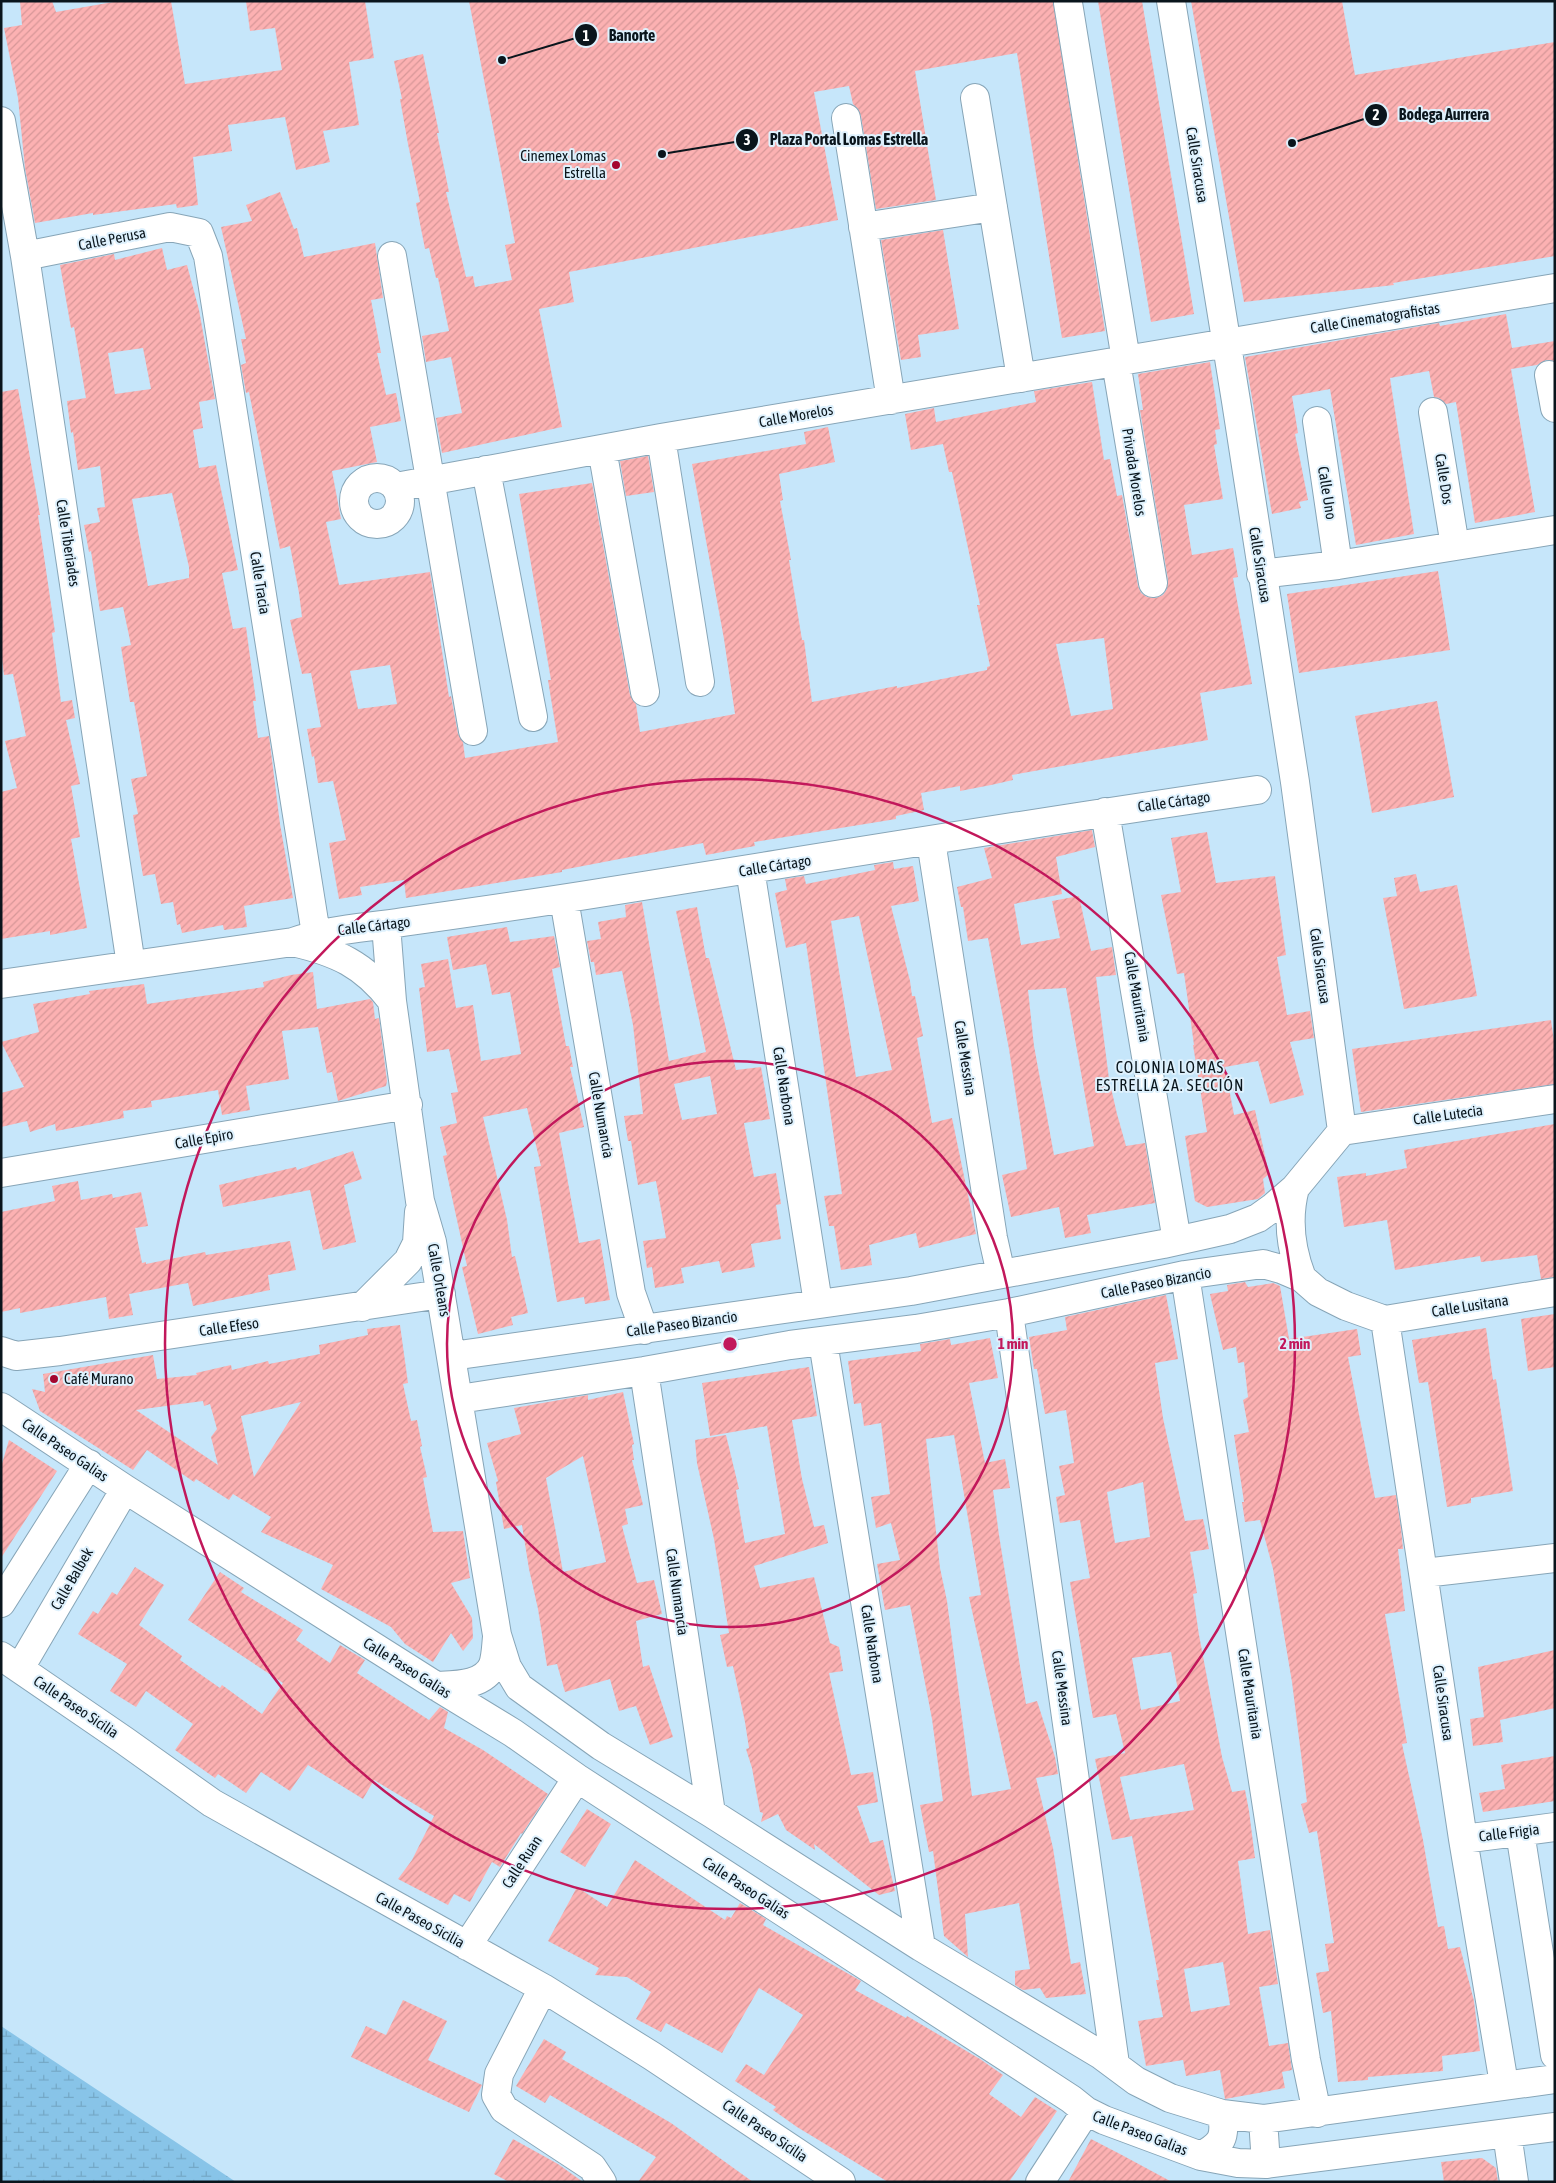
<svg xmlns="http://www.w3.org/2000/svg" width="1556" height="2183" font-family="'Asap Condensed',sans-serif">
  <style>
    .wetland { fill: url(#wetland-marsh) }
    .building { fill: url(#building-hatch); fill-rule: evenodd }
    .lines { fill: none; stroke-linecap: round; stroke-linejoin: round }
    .minor-casing { stroke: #87a5b7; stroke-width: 30 }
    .minor { stroke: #fff; stroke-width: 28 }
    .ring { fill: none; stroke: #c2185b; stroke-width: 2.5 }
    .poi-dot { fill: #a4062f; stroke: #def1fd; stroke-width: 2 }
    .labels { text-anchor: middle; stroke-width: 4; stroke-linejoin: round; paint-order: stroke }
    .poi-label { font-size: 15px; fill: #0a151c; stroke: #def1fd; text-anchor: end }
    .street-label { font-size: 15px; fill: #0a151c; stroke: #def1fd }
    .neighbourhood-label { font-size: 16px; letter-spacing: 1px; fill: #0a151c; stroke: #def1fd }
    .centre { fill: #c2185b; stroke: #def1fd; stroke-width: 2.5 }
    .ring-label { font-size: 15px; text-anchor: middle; font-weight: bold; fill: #c2185b; stroke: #def1fd; stroke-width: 4; stroke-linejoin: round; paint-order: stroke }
    .leader { fill: none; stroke: #0a151c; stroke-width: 2 }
    .callout-dot { fill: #0a151c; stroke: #def1fd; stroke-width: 2 }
    .mark-label { font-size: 15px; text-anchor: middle; font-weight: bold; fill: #fff }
    .callout-label { font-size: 16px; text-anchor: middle; font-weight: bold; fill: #0a151c; stroke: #def1fd; stroke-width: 4; stroke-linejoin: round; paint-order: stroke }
  </style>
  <defs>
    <pattern id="wetland-marsh" width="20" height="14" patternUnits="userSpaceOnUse" patternTransform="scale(1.25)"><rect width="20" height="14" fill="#88c4e8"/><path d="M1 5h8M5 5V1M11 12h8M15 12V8" fill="none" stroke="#74a8c6"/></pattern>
    <pattern id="building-hatch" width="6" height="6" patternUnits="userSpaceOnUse" patternTransform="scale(1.25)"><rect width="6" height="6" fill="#fcb1b2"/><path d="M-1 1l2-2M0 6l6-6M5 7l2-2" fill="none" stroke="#d79798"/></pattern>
  </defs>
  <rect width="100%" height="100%" fill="#c6e6fa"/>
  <path class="wetland" d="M1,2026L236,2182H1Z"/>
  <path class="building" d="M20,1H52L56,12L119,1H171L185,84L282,70L275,28L250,31L246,1H365L374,58L349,62L359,125L323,131L330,162L296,170L285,117L228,125L232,151L193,157L198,205L177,208L176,204L93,215V213L35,223L25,168L18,98L4,28L22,25Z
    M469,1H1053L1105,331L1062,338L1017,53L915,71L936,200L876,209L861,116L858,109L853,104L849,86L814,92L838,220L569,272L574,302L539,309L562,427L442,453L436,418L462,413L451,357L426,362L422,336L449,331L438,278H436L429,248L425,249L416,203L420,202L408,144L400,99H402L394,61L423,54L439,133H437L449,192H446L466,277L473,276L475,287L512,280L505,245L515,243Z
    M1098,1H1142L1194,314L1151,322Z
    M1191,1H1342L1355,75L1555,42V256L1393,283L1394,285L1244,302Z
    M280,192L294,229L297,228L304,257L375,243L383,298L371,300L381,353H377L386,395L396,393L401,421L370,427L377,462L332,471L341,519L326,522L339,585L430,572L449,697L451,696L458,734L463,742L465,758L558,742L548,680H551L519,494L592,483L630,695L636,704L640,732L735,714L724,639L692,464L806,444L804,432L828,427L835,462L779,474L783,500L780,501L791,560H789L802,640H804L812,702L897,686V688L987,670V667L990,666L977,605H980L952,472H949L943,444L911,450L905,414L934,408L936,422L1036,402L1034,391L1092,382L1104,460L1110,459L1117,496L1122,495L1138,586L1141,593L1147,597L1156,598L1163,595L1167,589L1168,580L1140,410H1143L1138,374L1210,362L1220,429L1215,430L1217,444L1214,445L1223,499L1184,505L1192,555L1233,548L1238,577L1233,578L1252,684L1200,693L1208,740L1012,775L1013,780L991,785L960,791V786L921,793L924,810L896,816V819L754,842L755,846L706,855L703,843L562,870V872L406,898L404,880L360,887L362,895L339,899L329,843L346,840L333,781L318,783L314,756L312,757L307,729L321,727L311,673L302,674L290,620L302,617L299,593L290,546L280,549L249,392L246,393L241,365L246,363L241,339H246L221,227L252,221L246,205ZM1104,638L1113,709L1071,716L1056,644ZM390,665L397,704L358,709L350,671Z
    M943,230L959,329L918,335L921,357L901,360L881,240Z
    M162,248L167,270L187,265L199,310L215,399L199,402L203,428L193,430L199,468L216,465L219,480L238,570L222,573L233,629L246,627L256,701H253L258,738L269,736L280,824L293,898L244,906L247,927L224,930L223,925L182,933L180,924L177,925L173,902L161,904L155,874L143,876L133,815L138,814L131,779L147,776L134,702H130L121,647L131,645L123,607L100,611L91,551L89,552L84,525L100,522L97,508L105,507L100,466L78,470L73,432L71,433L67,401L86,398L74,327L71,328L60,265L114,254L115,260ZM143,348L151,389L115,394L108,353ZM172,493L189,567V578L148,586L132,499Z
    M1506,314L1512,348L1555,341V361L1546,360L1537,365L1511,369L1535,512L1475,523L1456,402L1446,404L1439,398L1434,397L1429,371L1390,378L1414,534L1356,545L1330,389L1292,396L1298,433L1295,434L1308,500L1299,502L1301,508L1272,514L1245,357L1439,323L1440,326Z
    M18,389L40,515H38L55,632L52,633L61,702L72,700L75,718L66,720L80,784L71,786L80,837L71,839L87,928L50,935V931L1,939V792L17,788L5,741L26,736L13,674L4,675L1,652V392Z
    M648,456L654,492L626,496L620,461Z
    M1438,571L1450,650L1299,673L1287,594Z
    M1437,701L1454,797L1372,813L1355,716Z
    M1092,830L1095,847L1056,857L1062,894L1014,904L1021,945L1060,938L1052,901L1079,896L1091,951L1112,947L1116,975L1096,977L1109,1079L1117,1114L1126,1146L1145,1143L1155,1203L1087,1215L1091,1233L1065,1238L1059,1207L1011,1217L1002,1175L1027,1169L1009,1049L988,938L968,941L963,907H961L957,887L992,878L984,848ZM1066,988L1094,1146L1054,1155L1034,1046L1028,990Z
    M1207,832L1216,883L1275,876L1286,955L1277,957L1287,1015L1310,1011L1314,1038L1290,1042L1304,1095L1270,1104L1258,1061L1225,1067L1234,1115L1255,1110L1269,1174L1263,1179L1265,1193L1258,1199L1207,1207L1195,1201L1185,1136L1207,1132L1193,1045H1194L1184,973L1177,974L1161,895L1181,892L1171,838Z
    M893,862L894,869L913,866L919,901L891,906L910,981L912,996H915L923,1036L917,1038L932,1123L952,1118L976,1234L919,1248L916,1233L869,1245L872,1265L841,1270L834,1226H829L824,1196L842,1194L806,943L786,948L775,893L787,890L785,879L804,876L806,884L875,870L874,865ZM859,916L892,1070L856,1077L831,921Z
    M1416,874L1420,892L1457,885L1477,996L1404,1009L1383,898L1397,896L1394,878Z
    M642,902L669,1061L706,1052L676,911L697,907L706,958H709L736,1070L761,1067L770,1119L744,1123L754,1177L776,1173L781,1204L776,1205L781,1239L751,1244L755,1267L722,1273L719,1261L681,1268L684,1283L655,1288L652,1267L647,1268L643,1241L666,1238L656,1181L638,1185L631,1141H628L624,1116L643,1114L633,1025L622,971L596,975L594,962H591L587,941L601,939L598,922L626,917L625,905ZM710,1076L717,1114L682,1120L674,1084Z
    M507,927L510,942L554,936L560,967L552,969L566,1046H569L573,1067H570L584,1127L559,1133L579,1243L600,1239L610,1300L585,1304L584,1297L557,1302L534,1167L541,1166L527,1108L483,1117L507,1220L512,1257L515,1256L528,1313L511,1317L513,1325L478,1334L462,1267L467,1266L443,1156L447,1155L440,1127L457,1123L451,1093L458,1092L449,1049L427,1052L419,988L425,987L421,964L448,959L456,1008L473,1005L481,1061L521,1054L510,992L492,995L486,964L453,970L447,937Z
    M313,972L317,1009L370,999L373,1002L375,1019L379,1018L387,1081L386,1086L338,1101L332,1072L327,1073L318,1027L282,1031L289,1079L246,1086L250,1110L222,1115L218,1090L151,1101L152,1107L123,1111L124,1118L56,1131L55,1124L30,1132L27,1121L1,1127V1093L24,1087L1,1042L39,1032L33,1004L90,994L89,991L144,984L147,1004L264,987L263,982L291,975Z
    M1551,1020L1555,1048V1084L1361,1112L1352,1049Z
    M1555,1124V1277L1541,1279L1537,1255L1481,1262L1480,1256L1395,1270L1387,1220L1344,1227L1337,1177L1366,1173V1176L1407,1168L1404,1150Z
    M353,1151L362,1179L344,1185L356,1242L323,1250L310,1190L223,1207L219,1185L296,1167L297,1170Z
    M78,1181L81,1200L112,1194L113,1198L141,1192L148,1226L135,1228L142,1263L146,1262V1264L205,1252L206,1255L290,1241L296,1270L268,1275L270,1290L193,1306L188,1283L129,1294L133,1315L109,1319L106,1297L20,1313V1308L1,1312V1212L55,1201L52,1186Z
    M1245,1282L1248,1287L1273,1283L1280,1286L1289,1339L1357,1329L1361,1355L1348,1357L1375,1498L1396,1495L1401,1528L1403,1549H1398L1405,1611L1385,1614L1407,1743L1402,1744L1423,1840L1438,1927L1444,1926L1448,1949L1460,1947L1474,2001L1480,2051L1442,2056L1443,2071L1368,2077V2080L1338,2082L1331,2011L1323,2013L1316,1973L1329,1971L1325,1944L1334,1943L1317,1831L1309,1833L1301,1804L1307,1802L1292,1682L1273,1569L1260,1520L1245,1522L1242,1502H1244L1234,1435L1249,1432L1243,1400L1248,1397L1244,1362L1238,1363L1236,1347L1223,1350L1210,1294L1228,1291L1227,1285Z
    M1166,1295L1178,1359L1155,1363L1163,1418L1185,1521L1203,1519L1205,1528L1209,1549L1190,1552L1197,1593L1193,1594L1199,1635L1222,1757L1232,1792L1245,1790L1249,1811L1255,1858L1238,1861L1248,1934L1270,1930L1271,1937L1278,1984L1259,1987L1269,2046L1288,2043L1292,2070L1282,2072L1285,2088L1225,2099L1220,2070L1186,2076L1183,2060L1146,2066L1138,2021L1163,2017L1156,1980H1159L1132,1836L1112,1840L1095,1759L1125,1753L1116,1714L1093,1718L1070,1582L1090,1578L1080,1520L1060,1523L1056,1497L1065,1495L1059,1466L1074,1463L1066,1410L1045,1414L1037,1369H1034L1029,1337L1067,1330L1065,1317ZM1143,1482L1150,1537L1115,1543L1107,1492ZM1171,1652L1180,1701L1141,1710L1132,1658ZM1184,1764L1194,1810L1130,1820L1120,1777ZM1223,1962L1230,2005L1191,2012L1184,1969Z
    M1555,1314V1367L1528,1371L1521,1319Z
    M400,1325L408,1383L403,1384L411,1421L417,1420L422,1446L420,1447L427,1477L423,1478L433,1532L463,1531L470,1578L451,1583L472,1618L473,1638L463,1651L451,1633L433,1662L405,1644L391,1627L321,1589L333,1565L261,1532L271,1517L233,1494L229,1500L196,1479L194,1482L147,1450L133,1470L40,1411L32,1389L45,1392L43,1374L153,1355L157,1379L197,1375L196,1373L231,1365L232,1370L268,1361L269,1364L320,1354L319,1345L368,1335L367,1329ZM203,1401L204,1406L210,1404L217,1429L211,1437L218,1465L136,1410ZM301,1402L254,1477L241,1416Z
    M1486,1328L1493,1380L1496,1379L1513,1491L1471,1498V1503L1447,1507L1428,1382L1419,1383L1412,1340Z
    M990,1338L998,1378L969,1383L985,1463L1005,1459L1010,1488L993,1490L999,1535L1026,1704L1037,1701L1055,1757L1058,1774L1036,1778L1053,1848L1071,1964L1080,1962L1086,1994L1046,1998L1040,1988L1023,1990L1015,1985V1971L1030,1969L1019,1903L965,1914L968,1957L944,1936L933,1851L929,1852L920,1805L943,1801L932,1719L910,1605L885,1610L877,1564L900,1560L891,1523L876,1528L871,1497L890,1494L881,1423L864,1426L861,1403L854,1404L848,1361L921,1351L920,1344L950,1339L951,1345ZM954,1435L981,1595L969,1597L1011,1789L972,1796L947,1601L940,1568L926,1439Z
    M809,1367L817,1416L792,1420L802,1479L814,1527L824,1525L828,1543L754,1566L760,1588L814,1577L830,1643L839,1647L843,1671L829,1673L851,1775L873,1772L878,1802L857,1806L870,1843L883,1840L895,1891L879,1895L814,1844L815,1850L786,1830L778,1814L761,1822L763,1813L760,1812L752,1768L746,1749L749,1748L745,1722L733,1666L727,1667L720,1635L729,1633L714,1539L697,1463L695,1440L726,1435L739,1489L736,1490L745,1543L785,1534L767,1426L710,1436L702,1383Z
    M623,1392L634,1444L632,1445L634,1460H632L643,1505L625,1509L628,1524L622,1526L637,1583L654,1580L662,1614L636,1621L643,1667L649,1665L673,1737L650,1745L636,1706L619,1711L610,1679L565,1692L557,1664L547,1666L538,1609L529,1569L522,1525L504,1529L496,1482L498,1481L487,1443L521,1434L514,1408L588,1395V1400ZM583,1456L606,1562L563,1572L546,1478Z
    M9,1440L57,1471L1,1558V1467Z
    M135,1567L164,1585L139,1625L182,1656L180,1660L220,1688L222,1685L262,1714L283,1683L188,1620L220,1572L244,1588L241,1592L303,1630L296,1640L330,1663L340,1645L365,1660L357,1673L429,1720L440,1707L448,1712L444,1728L483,1750L548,1794L522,1834L521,1833L500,1867L492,1862L470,1902L454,1894L448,1905L398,1879L412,1860L434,1816L374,1780L363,1799L308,1765L290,1791L261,1772L246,1793L218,1774L215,1778L175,1750L193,1724L146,1691L136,1707L110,1691L127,1664L78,1634L93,1611L98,1614L112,1592L117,1595Z
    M1555,1650V1708L1500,1720L1503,1742L1473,1746L1470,1719L1484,1717L1478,1667Z
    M1555,1756V1801L1483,1812L1479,1793L1505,1789L1501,1765Z
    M587,1809L611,1824L585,1867L560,1852Z
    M635,1860L725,1920L727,1916L731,1918L740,1903L766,1919L763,1925L861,1981L855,1990L906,2018L907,2016L980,2059L1003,2075L989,2094L1021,2117L1035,2097L1057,2111L1009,2182H888L797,2127L773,2110L776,2107L735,2081L746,2064L764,2075L803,2015L759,1988L722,2053L666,2023L661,2032L636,2019L651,1992L627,1977L595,1975L599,1968L548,1941L577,1887L607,1907Z
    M403,2000L447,2021L428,2060L482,2085L469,2112L351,2057L366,2026L386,2035Z
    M544,2039L566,2052L562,2059L671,2123L753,2182H638L656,2157L550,2095L545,2103L516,2086Z
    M513,2139L558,2164L583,2182H509L494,2174Z
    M1091,2139L1120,2154L1172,2182H1068Z
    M1482,2158L1496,2168L1498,2182H1444L1441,2162Z"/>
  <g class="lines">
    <g class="minor-casing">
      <path id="minor" d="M1171,1L1236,401L1295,782L1342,1131
        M1068,3L1126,360
        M975,98L1021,378
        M846,118L891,400
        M1,121L25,256L131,965
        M863,227L993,207
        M25,256L170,227L199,233L208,256L316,934
        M392,256L473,731
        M1116,362L1153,583
        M1549,375L1555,408
        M1433,412L1455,546
        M1317,421L1338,565
        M661,438L700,682
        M602,449L645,692
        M486,470L533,717
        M354 501a23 23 0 1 1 46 0a23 23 0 1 1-46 0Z
        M396,487L661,438L1555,288
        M1261,574L1338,565L1555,530
        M1105,812L1177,1241
        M931,841L993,1238L1001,1274
        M750,869L818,1303
        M564,899L631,1293L644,1330
        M386,925L392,1001L420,1201L432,1242L497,1635L507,1667L519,1687L601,1746L711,1813L921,1947L1101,2055L1136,2081L1170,2098L1222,2114L1263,2119L1555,2079
        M293,942C336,952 364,964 392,1001
        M1,984L293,942C329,929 366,928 403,922C467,913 530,904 593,894C814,859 1035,822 1257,790
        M1342,1131L1555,1099
        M1,1173L408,1105
        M1295,1188C1287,1218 1291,1250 1302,1278
        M1185,1275L1306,2060L1317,2113
        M362,1307L408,1261L417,1243L419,1212
        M1009,1313L1115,2064
        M1385,1320L1463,1839L1504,2084
        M823,1342L921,1947
        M1,1351L16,1356L60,1351L441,1294
        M452,1356L911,1291L1163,1244L1230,1229L1258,1218L1272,1208L1295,1188L1342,1131
        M644,1371L711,1813
        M459,1399L644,1371L790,1345L916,1329L1009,1313L1185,1275L1263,1264L1281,1269L1302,1278L1318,1292L1346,1306L1385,1320L1555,1292
        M1,1407L125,1489L436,1686L513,1733L577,1778L1071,2099L1086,2111L1104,2120L1201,2156L1238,2163L1266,2164L1555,2127
        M1424,1573L1555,1558
        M1,1603L89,1464
        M1,1656L125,1741L212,1803L543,1988L652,2056L841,2182
        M20,1668L125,1489
        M436,1686C455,1685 484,1686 493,1665C496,1656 496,1646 497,1637
        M1520,1832L1555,2055
        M1463,1839L1555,1827
        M467,1946L577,1778
        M543,1988L499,2074L496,2095L504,2109L592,2167L602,2182
        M1263,2119L1266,2164
        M1507,2133L1514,2182
        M1201,2156C1222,2144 1226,2138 1222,2114
        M1040,2182L1086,2111"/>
    </g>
    <use href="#minor" class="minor"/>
  </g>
  <g class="ring">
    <circle cx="730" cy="1344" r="283"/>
    <circle cx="730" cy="1344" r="565"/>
  </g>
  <g class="poi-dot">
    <circle cx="616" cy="165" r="5"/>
    <circle cx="54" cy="1379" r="5"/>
  </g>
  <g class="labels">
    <g class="poi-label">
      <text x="606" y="161">Cinemex Lomas<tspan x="606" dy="17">Estrella</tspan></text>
      <text x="64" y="1384" text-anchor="start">Café Murano</text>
    </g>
    <g class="street-label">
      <text transform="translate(1197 165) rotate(81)" y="5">Calle Siracusa</text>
      <text transform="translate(112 239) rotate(-11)" y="5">Calle Perusa</text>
      <text transform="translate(1375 318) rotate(-9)" y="5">Calle Cinematografistas</text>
      <text transform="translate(796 416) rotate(-10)" y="5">Calle Morelos</text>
      <text transform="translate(1134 472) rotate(81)" y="5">Privada Morelos</text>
      <text transform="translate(1444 479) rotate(81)" y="5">Calle Dos</text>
      <text transform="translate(1327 493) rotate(81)" y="5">Calle Uno</text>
      <text transform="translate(68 543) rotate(81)" y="5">Calle Tiberiades</text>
      <text transform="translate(1260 565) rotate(81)" y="5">Calle Siracusa</text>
      <text transform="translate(260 583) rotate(81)" y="5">Calle Tracia</text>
      <text transform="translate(1174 802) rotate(-8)" y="5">Calle Cártago</text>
      <text transform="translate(775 866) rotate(-9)" y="5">Calle Cártago</text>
      <text transform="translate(374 926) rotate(-7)" y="5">Calle Cártago</text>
      <text transform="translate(1320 966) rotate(82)" y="5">Calle Siracusa</text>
      <text transform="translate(1137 997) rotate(80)" y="5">Calle Mauritania</text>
      <text transform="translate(965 1058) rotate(81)" y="5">Calle Messina</text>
      <text transform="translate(784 1086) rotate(81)" y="5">Calle Narbona</text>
      <text transform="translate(601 1115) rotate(80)" y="5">Calle Numancia</text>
      <text transform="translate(1448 1115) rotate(-8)" y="5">Calle Lutecia</text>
      <text transform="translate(204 1139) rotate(-10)" y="5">Calle Epiro</text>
      <text transform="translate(439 1280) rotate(80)" y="5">Calle Orleans</text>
      <text transform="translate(1156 1283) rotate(-11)" y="5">Calle Paseo Bizancio</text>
      <text transform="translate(1470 1306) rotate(-9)" y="5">Calle Lusitana</text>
      <text transform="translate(682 1324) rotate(-8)" y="5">Calle Paseo Bizancio</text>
      <text transform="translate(229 1327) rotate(-8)" y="5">Calle Efeso</text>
      <text transform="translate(65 1450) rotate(34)" y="5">Calle Paseo Galias</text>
      <text transform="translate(72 1579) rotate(-60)" y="5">Calle Balbek</text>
      <text transform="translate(677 1592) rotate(82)" y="5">Calle Numancia</text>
      <text transform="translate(872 1644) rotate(81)" y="5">Calle Narbona</text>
      <text transform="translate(407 1668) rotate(32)" y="5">Calle Paseo Galias</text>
      <text transform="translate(1062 1688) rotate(82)" y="5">Calle Messina</text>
      <text transform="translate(1250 1694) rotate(81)" y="5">Calle Mauritania</text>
      <text transform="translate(1443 1703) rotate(82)" y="5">Calle Siracusa</text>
      <text transform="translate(76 1707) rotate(34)" y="5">Calle Paseo Sicilia</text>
      <text transform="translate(1509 1833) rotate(-7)" y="5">Calle Frigia</text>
      <text transform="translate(522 1862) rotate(-57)" y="5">Calle Ruan</text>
      <text transform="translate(746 1888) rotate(33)" y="5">Calle Paseo Galias</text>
      <text transform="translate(420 1920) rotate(29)" y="5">Calle Paseo Sicilia</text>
      <text transform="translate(765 2131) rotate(34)" y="5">Calle Paseo Sicilia</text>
      <text transform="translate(1140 2133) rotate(21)" y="5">Calle Paseo Galias</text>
    </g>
    <g class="neighbourhood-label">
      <text x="1170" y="1073">COLONIA LOMAS<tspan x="1170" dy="18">ESTRELLA 2A. SECCIÓN</tspan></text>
    </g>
  </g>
  <circle cx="730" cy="1344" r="8" class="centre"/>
  <g class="ring-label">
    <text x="1013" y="1349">1 min</text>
    <text x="1295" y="1349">2 min</text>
  </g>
  <path class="leader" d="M502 60L586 35M1292 143L1376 115M662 154L747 140"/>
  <g class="callout-dot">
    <circle cx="502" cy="60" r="5"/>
    <circle cx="1292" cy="143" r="5"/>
    <circle cx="662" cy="154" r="5"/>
    <circle cx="586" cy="35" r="12"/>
    <circle cx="1376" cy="115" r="12"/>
    <circle cx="747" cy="140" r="12"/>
  </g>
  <g class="mark-label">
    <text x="586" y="41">1</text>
    <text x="1376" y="120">2</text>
    <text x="747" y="145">3</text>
  </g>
  <g class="callout-label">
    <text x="632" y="41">Banorte</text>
    <text x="1444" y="120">Bodega Aurrera</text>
    <text x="849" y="145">Plaza Portal Lomas Estrella</text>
  </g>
  <rect width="1556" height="2183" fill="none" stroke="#0a151c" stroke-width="5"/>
</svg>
